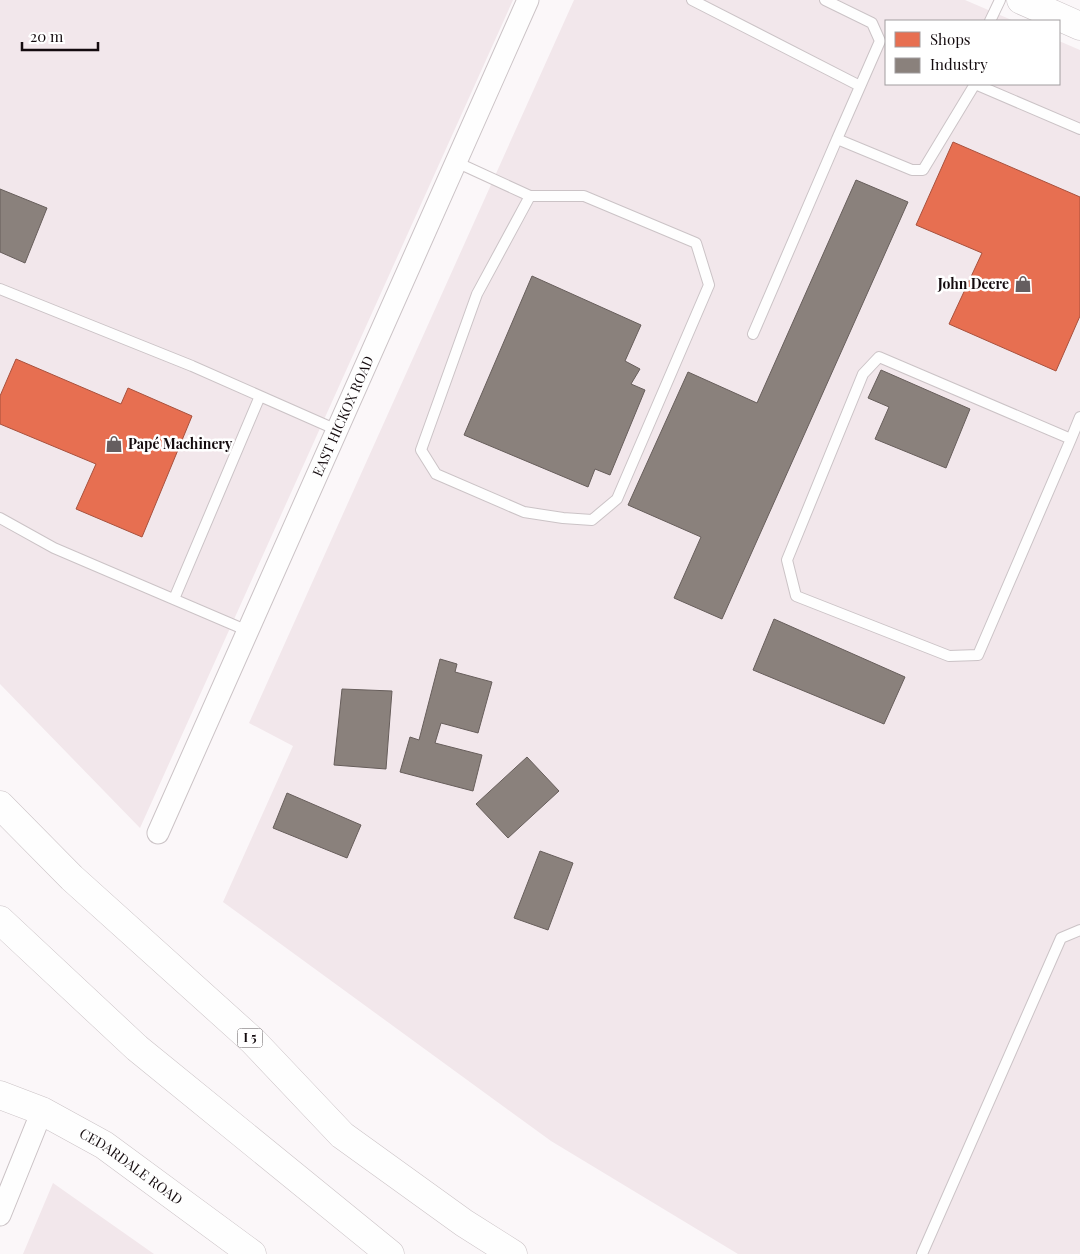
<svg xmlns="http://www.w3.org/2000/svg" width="1080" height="1254" font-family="'Playfair Display',serif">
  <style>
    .built { fill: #f2e7eb }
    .shops { fill: #e76f51; stroke: #a8513d }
    .industry { fill: #8a817c; stroke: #675e5b }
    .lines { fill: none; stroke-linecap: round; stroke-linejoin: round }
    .lane-casing { stroke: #cbc3c6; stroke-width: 12 }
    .street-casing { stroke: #cbc3c6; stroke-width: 23 }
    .secondary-casing { stroke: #cbc3c6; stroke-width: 29 }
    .highway-casing { stroke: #cbc3c6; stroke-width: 29 }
    .lane { stroke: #fefefe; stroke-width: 10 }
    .street { stroke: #fefefe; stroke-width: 21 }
    .secondary { stroke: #fefefe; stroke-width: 28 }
    .highway { stroke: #fefefe; stroke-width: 28 }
    .labels { text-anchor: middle; stroke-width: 5; stroke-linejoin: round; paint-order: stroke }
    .shield { fill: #fff; stroke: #5a5456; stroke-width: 1 }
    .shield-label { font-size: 12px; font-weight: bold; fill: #140b0e }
    .poi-label { font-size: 14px; font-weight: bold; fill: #140b0e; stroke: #fff; text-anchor: end }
    .street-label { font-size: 14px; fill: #140b0e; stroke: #fff }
  </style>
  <rect width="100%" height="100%" fill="#fbf7f9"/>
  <path class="built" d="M0,0H513L140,828L0,684Z
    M574,0H965L1014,21H886V84H1059V41L1080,50V1254H738L551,1141L223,902L293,746L249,723Z
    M53,1183L154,1254H23Z"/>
  <path class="shops" d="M953,142L1080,197V316L1056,371L949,324L982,253L916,225Z
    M16,359L121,404L128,388L192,416L142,537L76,509L96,464L0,424V396Z"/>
  <path class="industry" d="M856,180L908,202L722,619L674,598L701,537L628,505L688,372L757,403Z
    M0,189L47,208L25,263L0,252Z
    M532,276L641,325L625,361L640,369L631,384L645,390L610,475L595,469L588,487L464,435Z
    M881,370L970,409L946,468L875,439L889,407L868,398Z
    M774,619L905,677L884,724L753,670Z
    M440,659L457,664L455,672L492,682L478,733L441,723L435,743L482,755L473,791L400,772L410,737L419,740Z
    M342,689L392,691L386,769L334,765Z
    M527,757L559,791L508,838L476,804Z
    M287,793L361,825L347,858L273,828Z
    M540,851L573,863L548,930L514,918Z"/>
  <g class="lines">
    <g class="lane-casing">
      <path id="lane" d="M692,0L860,86
        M825,0L872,23L880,41L837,139
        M990,21L1000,0
        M975,84L1080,129
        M456,162L530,196H584L696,243L709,285L617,499L592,520L563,518L524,512L436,474L421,450L477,294L530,196
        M0,289L192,366L337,430
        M753,334L837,139L912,170H923L975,84
        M1071,439L879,357L863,374L787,560L796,596L949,656L978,655L1071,439L1080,417
        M0,518L54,548L248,631
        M174,599L260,396
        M922,1254L1061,938L1080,930"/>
    </g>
    <g class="street-casing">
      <g id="street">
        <path id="s1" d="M158,833L528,0"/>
        <path d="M0,1215L42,1111"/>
      </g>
    </g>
    <g class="secondary-casing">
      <g id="secondary">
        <path d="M1021,0L1080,26"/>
        <path id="s2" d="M0,1095L42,1111L104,1145L252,1254"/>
      </g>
    </g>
    <g class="highway-casing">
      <path id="highway" d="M0,805L72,878L253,1041L342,1135L464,1223L513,1254
        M0,920L137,1048L390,1254"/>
    </g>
    <use href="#lane" class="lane"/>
    <use href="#street" class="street"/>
    <use href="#secondary" class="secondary"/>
    <use href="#highway" class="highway"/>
  </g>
  <defs>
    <g id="shop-bare" transform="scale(1.35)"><path d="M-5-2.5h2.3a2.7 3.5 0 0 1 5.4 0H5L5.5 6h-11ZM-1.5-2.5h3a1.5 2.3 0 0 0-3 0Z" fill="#655e60" stroke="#fff" stroke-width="2.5" paint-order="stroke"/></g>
  </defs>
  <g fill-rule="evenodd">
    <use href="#shop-bare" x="1023" y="284"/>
    <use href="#shop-bare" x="114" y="444"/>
  </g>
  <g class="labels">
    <rect class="shield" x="237.5" y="1028.5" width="25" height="19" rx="4"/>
    <g class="shield-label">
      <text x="250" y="1042">I 5</text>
    </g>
    <g class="poi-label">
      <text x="1009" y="289">John Deere</text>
      <text x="128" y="449" text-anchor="start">Papé Machinery</text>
    </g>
    <g class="street-label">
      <text dy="5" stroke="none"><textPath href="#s1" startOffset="456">EAST HICKOX ROAD</textPath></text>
      <text dy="5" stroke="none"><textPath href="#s2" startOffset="150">CEDARDALE ROAD</textPath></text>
    </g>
  </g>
  <rect x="885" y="20" width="175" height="65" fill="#ffffff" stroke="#a19d9f"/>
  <rect x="895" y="32" width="25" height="15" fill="#e76f51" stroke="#a19d9f"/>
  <text x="930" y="45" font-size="15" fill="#140b0e">Shops</text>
  <rect x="895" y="58" width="25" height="15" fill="#8a817c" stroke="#a19d9f"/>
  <text x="930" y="70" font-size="15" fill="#140b0e">Industry</text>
  <path d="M22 42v8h76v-8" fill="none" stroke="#140b0e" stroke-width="2.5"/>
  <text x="30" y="42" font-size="15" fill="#140b0e" stroke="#ffffff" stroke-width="4" paint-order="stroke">20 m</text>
</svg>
